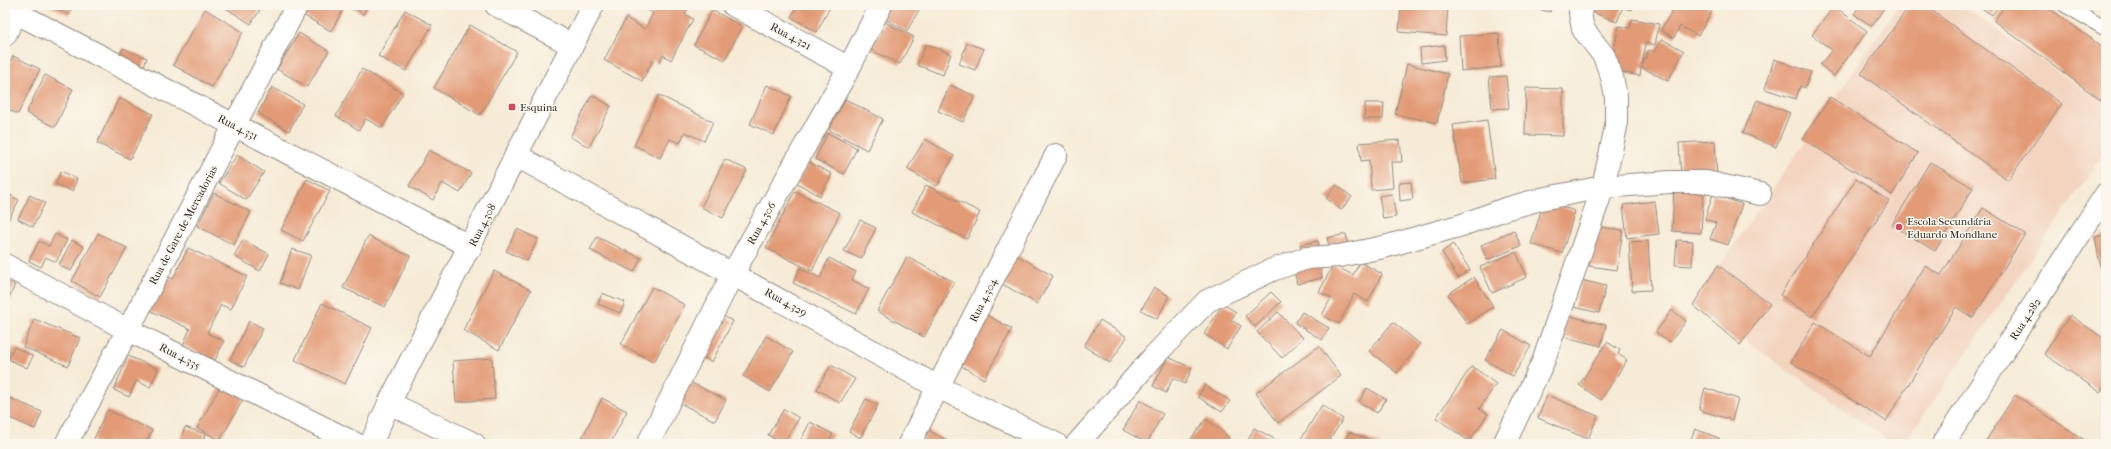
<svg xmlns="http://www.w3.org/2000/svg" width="2111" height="449" font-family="'IM FELL French Canon',serif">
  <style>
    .built { fill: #f3d4bf }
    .building { fill: #e39b77 }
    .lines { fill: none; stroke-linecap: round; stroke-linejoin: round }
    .service-casing { stroke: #908b80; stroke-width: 16 }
    .minor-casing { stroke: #908b80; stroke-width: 24 }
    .service { stroke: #fff; stroke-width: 14 }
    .minor { stroke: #fff; stroke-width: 22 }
    .poi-dot { fill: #d1495b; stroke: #fbf7ec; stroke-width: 1.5 }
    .labels { text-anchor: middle; stroke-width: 3; stroke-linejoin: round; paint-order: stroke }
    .street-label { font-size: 11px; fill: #2b2b2b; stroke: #fbf7ec }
    .poi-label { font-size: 11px; fill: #2b2b2b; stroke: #fbf7ec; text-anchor: start }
  </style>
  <rect width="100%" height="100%" fill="#fbf7ec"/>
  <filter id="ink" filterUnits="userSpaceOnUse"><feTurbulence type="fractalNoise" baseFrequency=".025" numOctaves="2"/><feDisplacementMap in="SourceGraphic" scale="8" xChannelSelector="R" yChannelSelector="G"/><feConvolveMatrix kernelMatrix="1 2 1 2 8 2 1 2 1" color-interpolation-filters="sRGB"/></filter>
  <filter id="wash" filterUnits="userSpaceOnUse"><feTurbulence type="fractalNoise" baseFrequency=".012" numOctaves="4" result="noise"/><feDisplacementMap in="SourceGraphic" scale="16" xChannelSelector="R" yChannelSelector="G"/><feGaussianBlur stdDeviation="0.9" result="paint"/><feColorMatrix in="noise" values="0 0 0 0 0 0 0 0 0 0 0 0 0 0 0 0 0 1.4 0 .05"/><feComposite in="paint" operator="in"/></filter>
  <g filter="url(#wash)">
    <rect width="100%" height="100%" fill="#f6ebd6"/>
    <path class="built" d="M1899,5H1961L2106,105V150L1904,444H1894L1693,305Z"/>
    <g id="blocks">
      <path class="building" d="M47,5H73L69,15Z
        M221,5H263L251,24Z
        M309,5H334L343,10L331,31L303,15Z
        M348,5H369L363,14Z
        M639,5H682L688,8L685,14L693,19L671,60L663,55L659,63L653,60L642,81L604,60L626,18L645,29L653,13Z
        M798,5H831L817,32L791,17Z
        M885,5H915L920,8L907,31L879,16Z
        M1401,5H1448L1446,36L1399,32Z
        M1522,5H1551L1550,12Z
        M1586,5H1634L1632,10L1623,7L1617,22L1585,9Z
        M1675,5H1706L1713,9L1698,36L1680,26L1674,38L1661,30Z
        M1860,5H1886L1872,26L1854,14Z
        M1910,5H1924L2062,104L2008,180L1861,74Z
        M1977,5H1999L1992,15Z
        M2005,5H2045L2106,50V104L1994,21Z
        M1834,6L1867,31L1834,76L1820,65L1832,50L1812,35Z
        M205,9L243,32L212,87L173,65Z
        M405,10L432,25L406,71L378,56Z
        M712,10L742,26L725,60L694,45Z
        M1632,19L1659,24L1655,45L1646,43L1642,65L1649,50L1655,52L1662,39L1684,51L1668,81L1641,67L1640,76L1610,70L1619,26L1630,28Z
        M885,22L914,37L900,64L871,50Z
        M470,25L517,52L480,115L434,88Z
        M299,33L329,51L307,87L277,69Z
        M1499,33L1501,67L1461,71L1459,36Z
        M967,43L984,49L975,70L959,64Z
        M926,44L951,54L943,75L917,65Z
        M1444,45L1445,60L1421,63L1420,48Z
        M123,48L147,58L142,71L117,61Z
        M13,56L40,69L18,114L5,108V72Z
        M1774,59L1811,72L1805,88L1800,86L1796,99L1765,89Z
        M1407,64L1448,74L1437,123L1395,114Z
        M362,69L403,93L382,128L366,119L359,130L336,116Z
        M45,75L73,89L55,127L26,113Z
        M1506,76L1509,108L1492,109L1489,77Z
        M767,85L791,96L774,135L750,124Z
        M950,85L975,96L963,122L938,111Z
        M272,87L303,104L289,131L258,113Z
        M1526,88L1563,89V136L1525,135Z
        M592,95L611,106L589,147L570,137Z
        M659,95L713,122L704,141L685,132L680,143L670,139L660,158L634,145Z
        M1830,97L1918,153L1892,195L1803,139Z
        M119,98L153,114L130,159L97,143Z
        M845,99L883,119L867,150L829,130Z
        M1757,100L1790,113L1776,147L1743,133Z
        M1365,103H1384L1383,119H1364Z
        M1487,120L1495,179L1462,183L1453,125Z
        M828,133L857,148L844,174L815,159Z
        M925,139L954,156L937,186L907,169Z
        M1400,140L1402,162H1391L1393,188L1371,190L1369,160L1361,161L1359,143Z
        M1715,141L1717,176L1681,179L1679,143Z
        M429,150L471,173L460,193L442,183L433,200L409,186Z
        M237,155L264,172L246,200L219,183Z
        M725,159L747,170L723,218L701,207Z
        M809,162L832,174L820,196L797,183Z
        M1930,162L1973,188L1935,251L1892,225Z
        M61,171L77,179L72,191L55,184Z
        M307,179L330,191L303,241L281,230Z
        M1856,179L1889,201L1812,317L1780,295Z
        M1411,182L1413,199L1400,201L1399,183Z
        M926,185L980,212L967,239L912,212Z
        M1337,185L1352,197L1341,210L1326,198Z
        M1674,186L1704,188L1701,233L1672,231Z
        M795,191L840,213L812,271L766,248Z
        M5,192L19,200L5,226Z
        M214,193L251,212L234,245L197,226Z
        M1392,194L1396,217L1383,219L1379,196Z
        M1713,194L1742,204L1728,245L1710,239L1716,223L1705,219Z
        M30,195L45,203L33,227L18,219Z
        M1544,201L1575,211L1562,253L1531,244Z
        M1655,201L1659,234L1627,238L1623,205Z
        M1983,208L2025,234L1973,318L1956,307L1886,421L1791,362L1815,322L1870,356L1925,266L1941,275Z
        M860,220L876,228L861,259L844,251Z
        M1595,226L1623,230L1617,270L1589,266Z
        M517,229L538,239L527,261L506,251Z
        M1514,230L1521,246L1487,260L1481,245Z
        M98,233L127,248L100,297L72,281Z
        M55,234L67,240L56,262L46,257L41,267L29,261L39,241L49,246Z
        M1346,234L1349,248L1331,252L1327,238Z
        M2106,235V294H2105L2095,237Z
        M368,236L410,256L385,307L343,288Z
        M597,237L641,258L634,272L590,250Z
        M72,240L84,247L71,271L59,265Z
        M243,240L269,254L260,271L234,256Z
        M1677,240L1693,241L1692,266L1675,265Z
        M1318,241L1321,252L1303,257L1300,245Z
        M1648,241L1651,290L1632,291L1629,242Z
        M1453,244L1470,270L1458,278L1442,252Z
        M188,248L247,276L231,309L221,305L207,333L224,341L215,360L183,345L190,329L147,309L163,275L173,279Z
        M292,249L311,255L298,290L280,283Z
        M1516,252L1527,277L1492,293L1480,267Z
        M1015,254L1053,276L1037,304L999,282Z
        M907,257L954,282L924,337L877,311Z
        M829,258L856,272L852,280L869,289L856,314L793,283L800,268L820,278Z
        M1319,260L1322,278L1297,284L1293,265Z
        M1360,262L1382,274L1368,302L1354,294L1339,324L1322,315L1331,298L1319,292L1333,265L1353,275Z
        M1718,265L1770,304L1740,345L1693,305Z
        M494,271L531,290L499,350L463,330Z
        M1474,277L1493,307L1467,324L1448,294Z
        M5,280L15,285L5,307Z
        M1581,280L1606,286L1599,313L1574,307Z
        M652,287L685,305L654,362L621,344Z
        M1154,287L1169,296L1157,319L1141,310Z
        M1271,292L1281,302L1255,327L1245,316Z
        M602,293L625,302L620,313L598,304Z
        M322,303L372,328L345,384L295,360Z
        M1223,304L1236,312L1231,320L1241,326L1227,349L1204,334Z
        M1672,310L1686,321L1670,342L1656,332Z
        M1278,312L1303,338L1282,358L1257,332Z
        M1302,312L1329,328L1322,340L1295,323Z
        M983,313L1012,329L984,379L956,363Z
        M719,314L733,321L712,362L698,355Z
        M1562,314L1606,325L1601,346L1557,335Z
        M2070,315L2106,340V384L2100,392L2044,354Z
        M34,319L80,338L68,366L23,347Z
        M1100,320L1127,337L1110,363L1084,346Z
        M249,321L263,328L244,367L230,360Z
        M1393,322L1420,344L1397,373L1369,351Z
        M1503,330L1531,346L1513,376L1485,360Z
        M766,336L793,352L770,392L743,376Z
        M1607,342L1620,350L1618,354L1627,360L1601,400L1579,385Z
        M1319,346L1341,376L1278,423L1256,393Z
        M14,347L33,356L27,368L8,359Z
        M128,356L158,369L150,387L136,381L129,397L114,390Z
        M1168,357L1192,368L1185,384L1173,378L1166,393L1153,386Z
        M492,358L495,399L456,402L453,361Z
        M831,365L855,379L840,403L817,389Z
        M1472,366L1496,384L1479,409L1488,414L1469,441L1436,418Z
        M688,381L726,400L715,421L678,402Z
        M222,383L245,396L220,440L197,428Z
        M1205,385L1230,401L1222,412L1198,397Z
        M1367,388L1386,399L1377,413L1359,402Z
        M1705,388L1738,399L1732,420L1699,410Z
        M1547,395L1598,416L1588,439L1538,418Z
        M2015,395L2091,444H1984Z
        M5,396L42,412L35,429L5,416Z
        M602,398L627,411L610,444H579Z
        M866,399L878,405L860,438L849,431Z
        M1140,400L1163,414L1147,443L1123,430Z
        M1322,405L1343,419L1327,444H1309L1301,439Z
        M784,409L799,418L783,444L768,435Z
        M107,410L152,430L146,444H100L93,441Z
        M1206,419L1229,437L1225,444H1187Z
        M810,422L833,434L828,444H799Z
        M185,427L205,434L202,444H179Z
        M1254,428L1284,444H1246Z
        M1695,429L1719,438L1716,444H1689Z
        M928,430L953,444H921Z
        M1349,432L1380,444H1344Z"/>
    </g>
  </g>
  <g filter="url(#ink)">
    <use href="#blocks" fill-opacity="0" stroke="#908b80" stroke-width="1"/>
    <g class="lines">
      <g class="service-casing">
        <path id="service" d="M2065,5L2106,29"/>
      </g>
      <g class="minor-casing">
        <path id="minor" d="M496,5L572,45
          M733,5L849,68
          M5,7L471,247
          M5,35L20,5
          M517,156L938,387L1056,444
          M5,265L128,330L356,444
          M389,403L474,444
          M1505,442L1543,362L1603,187L1616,127V97L1612,77L1604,56L1583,29L1580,13L1582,5
          M66,444L128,330L297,5
          M371,444L389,403L593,5
          M648,444L733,273L849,68L881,5
          M909,444L1056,155
          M1077,444L1155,355L1207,301L1272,270L1307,258L1339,256L1384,247L1462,225L1505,209L1541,199L1603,187L1670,182H1706L1760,194
          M1943,444L2106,194"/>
      </g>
      <use href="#service" class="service"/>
      <use href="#minor" class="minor"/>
    </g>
  </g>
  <g class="poi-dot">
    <rect x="508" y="103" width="8" height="8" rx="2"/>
    <circle cx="1899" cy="227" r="4"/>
  </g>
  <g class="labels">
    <g class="street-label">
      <text transform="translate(791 36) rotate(28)" y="4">Rua 4.321</text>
      <text transform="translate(238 127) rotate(27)" y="4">Rua 4.331</text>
      <text transform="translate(761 223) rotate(-61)" y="4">Rua 4.306</text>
      <text transform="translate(183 225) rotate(-62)" y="4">Rua de Gare de Mercadorias</text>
      <text transform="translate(482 225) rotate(-63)" y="4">Rua 4.308</text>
      <text transform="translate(983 300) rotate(-63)" y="4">Rua 4.304</text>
      <text transform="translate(786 302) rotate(29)" y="4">Rua 4.329</text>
      <text transform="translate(2025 319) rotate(-57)" y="4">Rua 4.282</text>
      <text transform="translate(180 356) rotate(27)" y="4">Rua 4.335</text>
    </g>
    <g class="poi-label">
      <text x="520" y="111">Esquina</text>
      <text x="1907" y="225">Escola Secundária<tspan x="1907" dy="13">Eduardo Mondlane</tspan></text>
    </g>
  </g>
  <rect width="2111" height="449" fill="none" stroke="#fbf7ec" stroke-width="20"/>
</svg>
